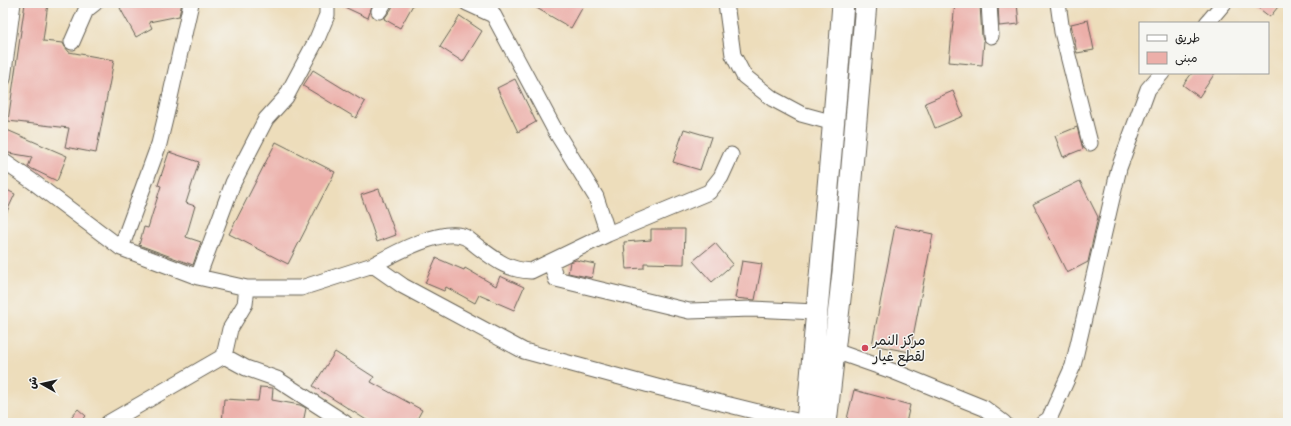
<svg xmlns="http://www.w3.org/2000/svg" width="1291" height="426" font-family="Itim,'Playpen Sans Arabic',sans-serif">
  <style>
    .building { fill: #ecafa9 }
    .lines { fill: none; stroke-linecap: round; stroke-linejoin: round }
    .street-casing { stroke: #656054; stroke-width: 17 }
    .secondary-casing { stroke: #656054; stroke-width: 23 }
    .street { stroke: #fff; stroke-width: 15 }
    .secondary { stroke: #fff; stroke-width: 21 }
    .poi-dot { fill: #d1495b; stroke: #f6f6f2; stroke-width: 1.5 }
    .labels { text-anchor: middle; stroke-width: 3; stroke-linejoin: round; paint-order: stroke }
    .poi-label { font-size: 14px; fill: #1c1c1c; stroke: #f6f6f2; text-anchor: start }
  </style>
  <rect width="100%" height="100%" fill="#f6f6f2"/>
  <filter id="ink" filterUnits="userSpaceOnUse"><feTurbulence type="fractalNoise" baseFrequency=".025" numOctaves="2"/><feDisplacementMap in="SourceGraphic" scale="8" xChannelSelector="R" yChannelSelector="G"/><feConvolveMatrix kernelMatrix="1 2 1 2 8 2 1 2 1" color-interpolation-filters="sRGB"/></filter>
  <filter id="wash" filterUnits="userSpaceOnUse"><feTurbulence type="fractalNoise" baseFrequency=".012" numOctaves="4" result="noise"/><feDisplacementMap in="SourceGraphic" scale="16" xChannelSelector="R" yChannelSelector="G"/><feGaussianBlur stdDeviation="0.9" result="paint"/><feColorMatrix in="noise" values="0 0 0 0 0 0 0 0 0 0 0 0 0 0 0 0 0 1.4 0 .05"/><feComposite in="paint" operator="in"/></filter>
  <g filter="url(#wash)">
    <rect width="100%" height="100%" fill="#edddbb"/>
    <g id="blocks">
      <path class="building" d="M25,3H48L43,41L63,43L65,47L69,52L114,60L96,153L65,147L69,128L8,121Z
        M129,3H182L179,16L149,22L152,28L136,37L120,8Z
        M336,3H373L368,18Z
        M393,3H414L400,28L384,19L392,8Z
        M528,3H585L571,28Z
        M955,3L980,5L982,37L984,41L982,65L949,62Z
        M998,3H1017L1019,24L999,26Z
        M1252,3H1281L1270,17Z
        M460,16L482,31L463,62L440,47Z
        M1088,20L1094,50L1077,53L1071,24Z
        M313,70L365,102L356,118L303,86Z
        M1192,73H1215L1199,97L1183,85Z
        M515,79L536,122L518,132L497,88Z
        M953,91L963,116L935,128L925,103Z
        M1077,127L1083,149L1063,157L1055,136Z
        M684,129L711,137L700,170L673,162Z
        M7,130L67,156L57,181L28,167L32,157L3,152Z
        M276,142L335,172L288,264L229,234Z
        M169,152L199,162L186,203L195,206L186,237L201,242L193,265L139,245L144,227L148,228L161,186L158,185Z
        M1080,181L1098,217L1088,262L1067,273L1033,204Z
        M3,188L15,194L3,220Z
        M379,189L396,235L377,242L361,195Z
        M895,226L933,234L910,352L872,345Z
        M651,229H685L684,264L644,263V268L626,269L624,242L651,240Z
        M715,243L733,264L712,282L693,261Z
        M436,258L464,270L465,268L496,286L500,276L524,287L514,310L479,295L475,303L446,287L444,291L425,283Z
        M576,260L595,264L592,278L568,273L570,262Z
        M742,261L762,264L755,300L735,298Z
        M335,352L374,377L371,382L422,410L415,423H371L313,386Z
        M260,387L273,388L272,400L300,405L306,408L303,423H222L224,399L258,401Z
        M854,390L910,405L906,423H846Z
        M78,409L86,416L80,423H66Z"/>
    </g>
  </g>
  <g filter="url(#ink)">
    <use href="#blocks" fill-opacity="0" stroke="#656054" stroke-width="1"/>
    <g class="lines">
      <g class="street-casing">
        <path id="street" d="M467,3L493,15
          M487,3L556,132L596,197L608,234
          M726,3L733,55L744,76L773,99L801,114L834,123
          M989,3L991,36
          M1058,3L1062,32L1090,143
          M379,11L384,3
          M1207,23L1224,3
          M72,42L86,10L95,3
          M3,79L13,3
          M3,161L32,181L121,248L198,277L247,288H301L373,265L403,286L524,351L657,387L778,417L807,423
          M121,248L159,144L167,111L191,3
          M551,263L556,279L689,311L752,309L816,312
          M373,265C393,254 442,227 465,237C469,239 473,243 477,246C496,260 507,270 531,271L608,234L709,192L721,177L731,155
          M198,277L233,183L266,119L286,97L317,39L327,15V3
          M835,351L895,372L984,408L1004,423
          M224,356L230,329L245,304L247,288
          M108,423L224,356L246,368L277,379L345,423
          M1043,423L1049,419L1073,366L1119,168L1148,89L1162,73"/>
      </g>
      <g class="secondary-casing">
        <path id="secondary" d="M807,423C819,283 833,143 843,3
          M826,423L843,272L866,3"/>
      </g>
      <use href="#street" class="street"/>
      <use href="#secondary" class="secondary"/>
    </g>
  </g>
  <circle class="poi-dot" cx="865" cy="348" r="4"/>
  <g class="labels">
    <g class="poi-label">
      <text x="873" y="345">مركز النمر<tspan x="873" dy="16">لقطع غيار</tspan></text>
    </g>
  </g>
  <rect width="1291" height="426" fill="none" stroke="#f6f6f2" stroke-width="16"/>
  <rect x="1139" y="22" width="130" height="52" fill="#f6f6f2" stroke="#9f9f9c"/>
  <rect x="1147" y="35" width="20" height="6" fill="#ffffff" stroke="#9f9f9c"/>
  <text x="1175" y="42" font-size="12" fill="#1c1c1c">طريق</text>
  <rect x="1147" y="52" width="20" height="12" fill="#ecafa9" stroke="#9f9f9c"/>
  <text x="1175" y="62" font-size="12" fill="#1c1c1c">مبنى</text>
  <g transform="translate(42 384) rotate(278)" stroke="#f6f6f2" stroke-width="3" paint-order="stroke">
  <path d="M0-3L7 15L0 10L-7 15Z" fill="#1c1c1c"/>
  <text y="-6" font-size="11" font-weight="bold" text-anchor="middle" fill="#1c1c1c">ش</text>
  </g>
</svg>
